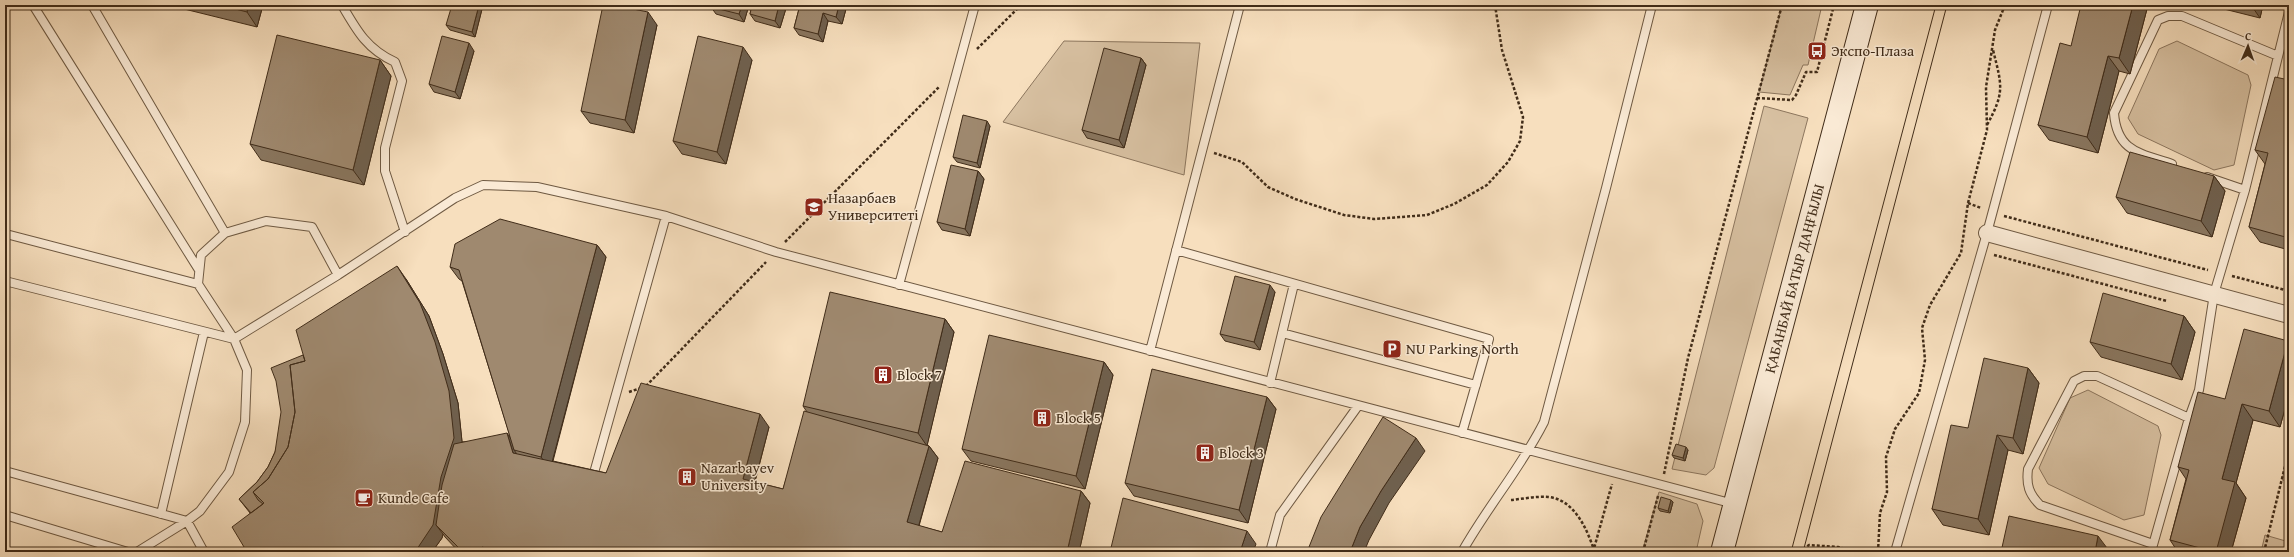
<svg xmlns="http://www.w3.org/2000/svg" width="2294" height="557" font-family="'Gentium Book Plus',serif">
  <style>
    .green { fill: #d8c1a2; stroke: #8c765e }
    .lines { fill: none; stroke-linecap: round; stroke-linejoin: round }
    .lane-casing { stroke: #6e5942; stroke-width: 10 }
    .street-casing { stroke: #6e5942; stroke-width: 18 }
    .secondary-casing { stroke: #402c19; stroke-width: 24 }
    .path { stroke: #402c19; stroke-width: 2.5; stroke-dasharray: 3 2; stroke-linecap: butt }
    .lane { stroke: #faead5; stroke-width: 8 }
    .street { stroke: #faead5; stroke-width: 16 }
    .secondary { stroke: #faead5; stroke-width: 22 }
    .tram { stroke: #402c19; stroke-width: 1 }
    .wall { fill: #89765f; stroke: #402c19 }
    .shaded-wall { fill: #6f604e; stroke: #402c19 }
    .building { fill: #9f896f; stroke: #402c19 }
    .labels { text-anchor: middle; stroke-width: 3; stroke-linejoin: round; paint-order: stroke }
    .poi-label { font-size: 15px; fill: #402c19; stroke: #faead5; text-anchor: start }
    .street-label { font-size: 15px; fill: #402c19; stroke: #faead5 }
  </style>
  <rect width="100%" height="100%" fill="#f7dfbe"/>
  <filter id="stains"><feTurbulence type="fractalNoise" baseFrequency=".005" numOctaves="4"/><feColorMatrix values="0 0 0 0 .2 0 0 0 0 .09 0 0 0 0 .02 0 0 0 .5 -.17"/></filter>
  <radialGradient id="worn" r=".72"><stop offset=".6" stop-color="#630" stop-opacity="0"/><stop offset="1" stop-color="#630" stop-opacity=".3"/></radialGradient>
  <path class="green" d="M1782,5H1822L1808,65H1803L1790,95L1759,92Z
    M1064,41L1200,43L1184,175L1003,122Z
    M2177,41L2248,75L2251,85L2234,165L2214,170L2138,134L2128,118L2159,49Z
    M1764,106L1808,118L1714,468L1706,475L1672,469Z
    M2088,390L2158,426L2161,435L2144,515L2124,520L2048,484L2039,468L2070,398Z
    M2289,450V481L2282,480Z
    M1659,492L1697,504L1703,521L1696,552H1642Z
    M2265,535L2289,542L2287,552H2261Z"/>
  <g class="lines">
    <g class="lane-casing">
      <path id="lane" d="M33,5L199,270
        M92,5L225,233
        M342,5C357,31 367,49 395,62L402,81L385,148V171L405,232
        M2172,164C2140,153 2117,152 2114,113L2158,20L2168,16H2182L2278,56
        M2207,177L2245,190
        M266,221L312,227L338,275L234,339L198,284L201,255L225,233Z
        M5,239L6,234L198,284
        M1176,250L1489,339L1462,433
        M338,275L455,198L483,185L537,187L666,216
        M5,281L234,339L247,370L245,422L229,472L200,511L187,521L5,471
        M899,285L975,5
        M1282,333L1476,385
        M1150,351L1240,5
        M1270,383L1294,284
        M592,480L666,216L776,252L1734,504
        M161,514L204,332
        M5,515L128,552
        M2153,544L2040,505C2029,494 2026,485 2028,469L2074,381L2084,376H2097L2189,418
        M137,552L187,521L204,552
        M1270,552L1280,515L1358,406
        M1462,552C1487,507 1521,468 1544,422L1606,188L1652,5
        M1895,552L1987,233L2048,5
        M2151,552L2189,418L2199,390L2214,294L2245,190L2289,12"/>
    </g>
    <g class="street-casing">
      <path id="street" d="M1987,233L2289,315"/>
    </g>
    <g class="secondary-casing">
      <g id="secondary">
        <path id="s1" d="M1722,552L1867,5"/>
      </g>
    </g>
    <path class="path" d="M977,49L1021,5
      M1757,98L1792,100L1796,95L1806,72H1817L1834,5
      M1987,125C2005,92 2002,86 1993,50
      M1214,153L1242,162L1268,187L1295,199L1344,215L1374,219L1427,215L1454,204L1487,185L1508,162L1520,141L1523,117L1502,50L1495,5
      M1968,203L1981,208
      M2004,216L2208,270
      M785,242L939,87
      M1994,255L2167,301
      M2232,276L2289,291
      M646,386L766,262
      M629,392L641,388
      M1664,474L1688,358L1782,5
      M1511,500C1522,499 1536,496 1548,497C1574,499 1587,529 1594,550
      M1593,552L1612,484
      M1643,552L1658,496
      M1799,552L1809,545L1838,547L1855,552
      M1878,552L1880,513L1887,492L1886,457L1895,429L1919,393L1925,360L1922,328L1930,305L1961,253L1968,203L1987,130L1986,87L1995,30L2005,5
      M2264,552L2289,450"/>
    <use href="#lane" class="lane"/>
    <use href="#street" class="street"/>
    <use href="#secondary" class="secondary"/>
    <path class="tram" d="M1791,552L1936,5
      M1803,552L1947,5"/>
  </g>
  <path class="wall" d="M168,5H263L257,27Z
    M483,5L475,37L450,30L446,25Z
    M749,5L744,22L716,14L711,7Z
    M752,5H787L780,28L755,21L750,14Z
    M800,5H847L842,24L828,21L823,42L799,35L794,28Z
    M2148,5L2130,74L2119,71L2098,153L2049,140L2038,125L2071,46Z
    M2208,5H2263L2260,18Z
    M657,25L634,133L590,123L581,111Z
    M474,51L460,99L434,92L429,84Z
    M1141,58L1146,65L1124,148L1087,138L1082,130Z
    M380,60L391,76L364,185L261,160L250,144Z
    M752,60L726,164L682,154L673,141Z
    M2289,80V250L2260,242L2249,227L2265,164L2255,150Z
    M990,126L980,168L957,162L953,157Z
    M978,171L984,179L970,236L942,230L937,222Z
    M2214,176L2225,191L2212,237L2127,213L2116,197Z
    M597,245L606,257L553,461L606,473L769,427L755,482L783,489L807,412L803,406L945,319L954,332L927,445L929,446L938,458L919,526L942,532L1081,491L1090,503L1079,552H459L445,537L443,534L442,538L432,552H247L250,513L239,499L257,482L268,467L275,452L303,355L406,279L429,316L443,354L458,403L462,442L511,439L462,281L459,279L450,267Z
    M1275,292L1260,350L1225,341L1220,334Z
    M2184,316L2195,332L2182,380L2101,357L2090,342Z
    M2288,341L2289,343V394L2280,427L2253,420L2236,483L2246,498L2231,552H2178L2170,540L2186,479L2178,467L2225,399Z
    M1104,362L1113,375L1085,489L971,461L962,449Z
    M2028,368L2039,383L2023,454L2008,450L1989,535L1943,525L1932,509L1968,428Z
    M1267,397L1276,409L1248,523L1134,496L1125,483Z
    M1688,450L1685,461L1674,458L1672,455Z
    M1673,502L1670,513L1660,511L1658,508Z"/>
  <path class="shaded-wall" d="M248,5H263L257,27L247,12Z
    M479,5H483L475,37L472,32Z
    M742,5H749L744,22L739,14Z
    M779,5H787L780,28L775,21Z
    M839,5H847L842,24L836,17Z
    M2133,5H2148L2130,74L2119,58Z
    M2251,5H2263L2260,18Z
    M648,12L657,25L634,133L625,120Z
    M823,13L828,21L823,42L818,34Z
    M469,43L474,51L460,99L455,92Z
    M743,47L752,60L726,164L717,152Z
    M2108,56L2119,71L2098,153L2087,137Z
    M1141,58L1146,65L1124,148L1119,140Z
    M380,60L391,76L364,185L353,170Z
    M987,121L990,126L980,168L977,163Z
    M978,171L984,179L970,236L965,229Z
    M2214,176L2225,191L2212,237L2201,221Z
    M597,245L606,257L550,470L541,457Z
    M397,266L406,279L429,316L443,354L458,403L463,451L436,525L443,534L442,538L432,552H415Z
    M1270,285L1275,292L1260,350L1254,342Z
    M2184,316L2195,332L2182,380L2171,364Z
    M945,319L954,332L927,446L918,433Z
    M2288,341L2289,343V394L2280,427L2269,411Z
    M1104,362L1113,375L1085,489L1076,476Z
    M2028,368L2039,383L2023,454L2013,438Z
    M1267,397L1276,409L1248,523L1239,510Z
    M2242,404L2253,420L2236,483L2246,498L2231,552H2216L2222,479Z
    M760,414L769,427L752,492L743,479Z
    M507,433L516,446L514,450L519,457L513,453Z
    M1997,435L2008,450L1989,535L1978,519Z
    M1416,438L1425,451L1389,503L1369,540L1364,552H1350L1360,527L1381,491Z
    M929,446L938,458L916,535L907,522Z
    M1686,447L1688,450L1685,461L1683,458Z
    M1081,491L1090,503L1079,552H1067Z
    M1671,500L1673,502L1670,513L1668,511Z
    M1247,531L1256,544L1253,552H1240Z
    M2098,536L2107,548L2106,552H2095Z"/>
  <path class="building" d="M220,5H248L247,12Z
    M452,5H479L472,32L446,25Z
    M603,5H613L648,12L625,120L581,111Z
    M711,5H742L739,14L711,7Z
    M752,5H779L775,21L750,14Z
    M800,5H839L836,17L823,13L818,34L794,28Z
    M2081,5H2133L2119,58L2108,56L2087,137L2038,125L2060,43L2071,46Z
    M277,35L380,60L353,170L250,144Z
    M442,36L469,43L455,92L429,84Z
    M698,36L743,47L717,152L673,141Z
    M1104,48L1141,58L1119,140L1082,130Z
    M2275,77L2289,80V238L2249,227L2268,153L2255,150Z
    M963,115L987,121L977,163L953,157Z
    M2130,152L2214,176L2201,221L2116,197Z
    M951,165L978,171L965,229L937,222Z
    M500,219L597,245L541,457L514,450L459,270L450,267L455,244Z
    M397,266L420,303L435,342L449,391L454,438L441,477L433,525L415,552H247L232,527L264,503L253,492L268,479L288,447L295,412L290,365L305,361L296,330Z
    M1235,276L1270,285L1254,342L1220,334Z
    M830,292L945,319L918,433L803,406Z
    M2103,293L2184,316L2171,364L2090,342Z
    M2244,329L2288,341L2269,411L2242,404L2222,479L2235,482L2216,552H2215L2170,540L2189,470L2178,467L2198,392L2225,399Z
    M989,335L1104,362L1076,476L962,449Z
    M303,355L305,361L290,365L295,412L288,447L268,479L253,492L258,500L263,504L251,513L239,499L257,482L268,467L275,452L281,412L276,381L271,368Z
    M1984,358L2028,368L2013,438L1997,435L1978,519L1932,509L1951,425L1968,428Z
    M1152,369L1267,397L1239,510L1125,483Z
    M641,383L760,414L743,479L783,489L804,411L929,446L907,522L942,532L965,461L1081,491L1067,552H499L482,547L477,552H463L436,525L442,485L454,444L507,433L513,453L606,473Z
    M1383,417L1416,438L1381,491L1360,527L1350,552H1307L1321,517Z
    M1676,444L1686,447L1683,458L1672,455Z
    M1661,497L1671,500L1668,511L1658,508Z
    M1123,498L1247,531L1240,552H1110Z
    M2009,516L2098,536L2095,552H2001Z"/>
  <defs>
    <g id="bus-square" transform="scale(1)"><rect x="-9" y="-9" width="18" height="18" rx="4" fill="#8f2418" stroke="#faead5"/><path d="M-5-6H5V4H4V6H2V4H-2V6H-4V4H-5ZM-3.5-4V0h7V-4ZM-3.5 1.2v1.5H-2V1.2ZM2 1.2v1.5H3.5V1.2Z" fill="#fff"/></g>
    <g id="university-square" transform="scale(1)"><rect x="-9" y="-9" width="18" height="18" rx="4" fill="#8f2418" stroke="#faead5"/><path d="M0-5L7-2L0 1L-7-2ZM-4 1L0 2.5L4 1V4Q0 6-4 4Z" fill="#fff"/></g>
    <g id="parking-square" transform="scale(1)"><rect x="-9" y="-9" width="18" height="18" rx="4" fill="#8f2418" stroke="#faead5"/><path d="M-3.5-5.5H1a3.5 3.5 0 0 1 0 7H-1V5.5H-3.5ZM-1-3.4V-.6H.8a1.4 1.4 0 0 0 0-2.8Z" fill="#fff"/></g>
    <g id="building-square" transform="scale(1)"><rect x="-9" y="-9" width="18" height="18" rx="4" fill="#8f2418" stroke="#faead5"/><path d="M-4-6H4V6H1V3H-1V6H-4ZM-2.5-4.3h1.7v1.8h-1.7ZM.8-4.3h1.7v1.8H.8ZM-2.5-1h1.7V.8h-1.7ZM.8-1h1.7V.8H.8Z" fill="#fff"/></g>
    <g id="cafe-square" transform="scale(1)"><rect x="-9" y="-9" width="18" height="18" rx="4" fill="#8f2418" stroke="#faead5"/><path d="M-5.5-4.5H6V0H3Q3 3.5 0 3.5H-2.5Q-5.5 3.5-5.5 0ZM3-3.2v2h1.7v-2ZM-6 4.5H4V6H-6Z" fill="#fff"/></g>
  </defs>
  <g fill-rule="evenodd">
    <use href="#bus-square" x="1817" y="51"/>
    <use href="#university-square" x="814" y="207"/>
    <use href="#parking-square" x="1392" y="349"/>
    <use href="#building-square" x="883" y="375"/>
    <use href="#building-square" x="1042" y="418"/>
    <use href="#building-square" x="1205" y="453"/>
    <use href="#building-square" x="687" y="477"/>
    <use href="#cafe-square" x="364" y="498"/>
  </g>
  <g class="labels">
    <g class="poi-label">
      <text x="1831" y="56">Экспо-Плаза</text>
      <text x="828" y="203">Назарбаев<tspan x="828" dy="17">Университеті</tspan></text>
      <text x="1406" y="354">NU Parking North</text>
      <text x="897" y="380">Block 7</text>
      <text x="1056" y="423">Block 5</text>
      <text x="1219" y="458">Block 3</text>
      <text x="701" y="473">Nazarbayev<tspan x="701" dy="17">University</tspan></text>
      <text x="378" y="503">Kunde Cafe</text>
    </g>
    <g class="street-label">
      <text dy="5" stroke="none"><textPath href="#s1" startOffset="283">ҚАБАНБАЙ БАТЫР ДАҢҒЫЛЫ</textPath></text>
    </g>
  </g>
  <rect width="2294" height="557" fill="none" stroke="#f7dfbe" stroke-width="20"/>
  <rect x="6" y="6" width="2282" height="545" fill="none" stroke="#402c19" stroke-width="2"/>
  <rect x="10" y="10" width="2274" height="537" fill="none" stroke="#402c19"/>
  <g transform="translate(2248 46) rotate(2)" stroke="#faead5" stroke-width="3" paint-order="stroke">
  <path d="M0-3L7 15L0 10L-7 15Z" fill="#402c19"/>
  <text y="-6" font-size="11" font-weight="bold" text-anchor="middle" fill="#402c19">С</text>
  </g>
  <rect width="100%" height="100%" filter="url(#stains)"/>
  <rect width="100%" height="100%" fill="url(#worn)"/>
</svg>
